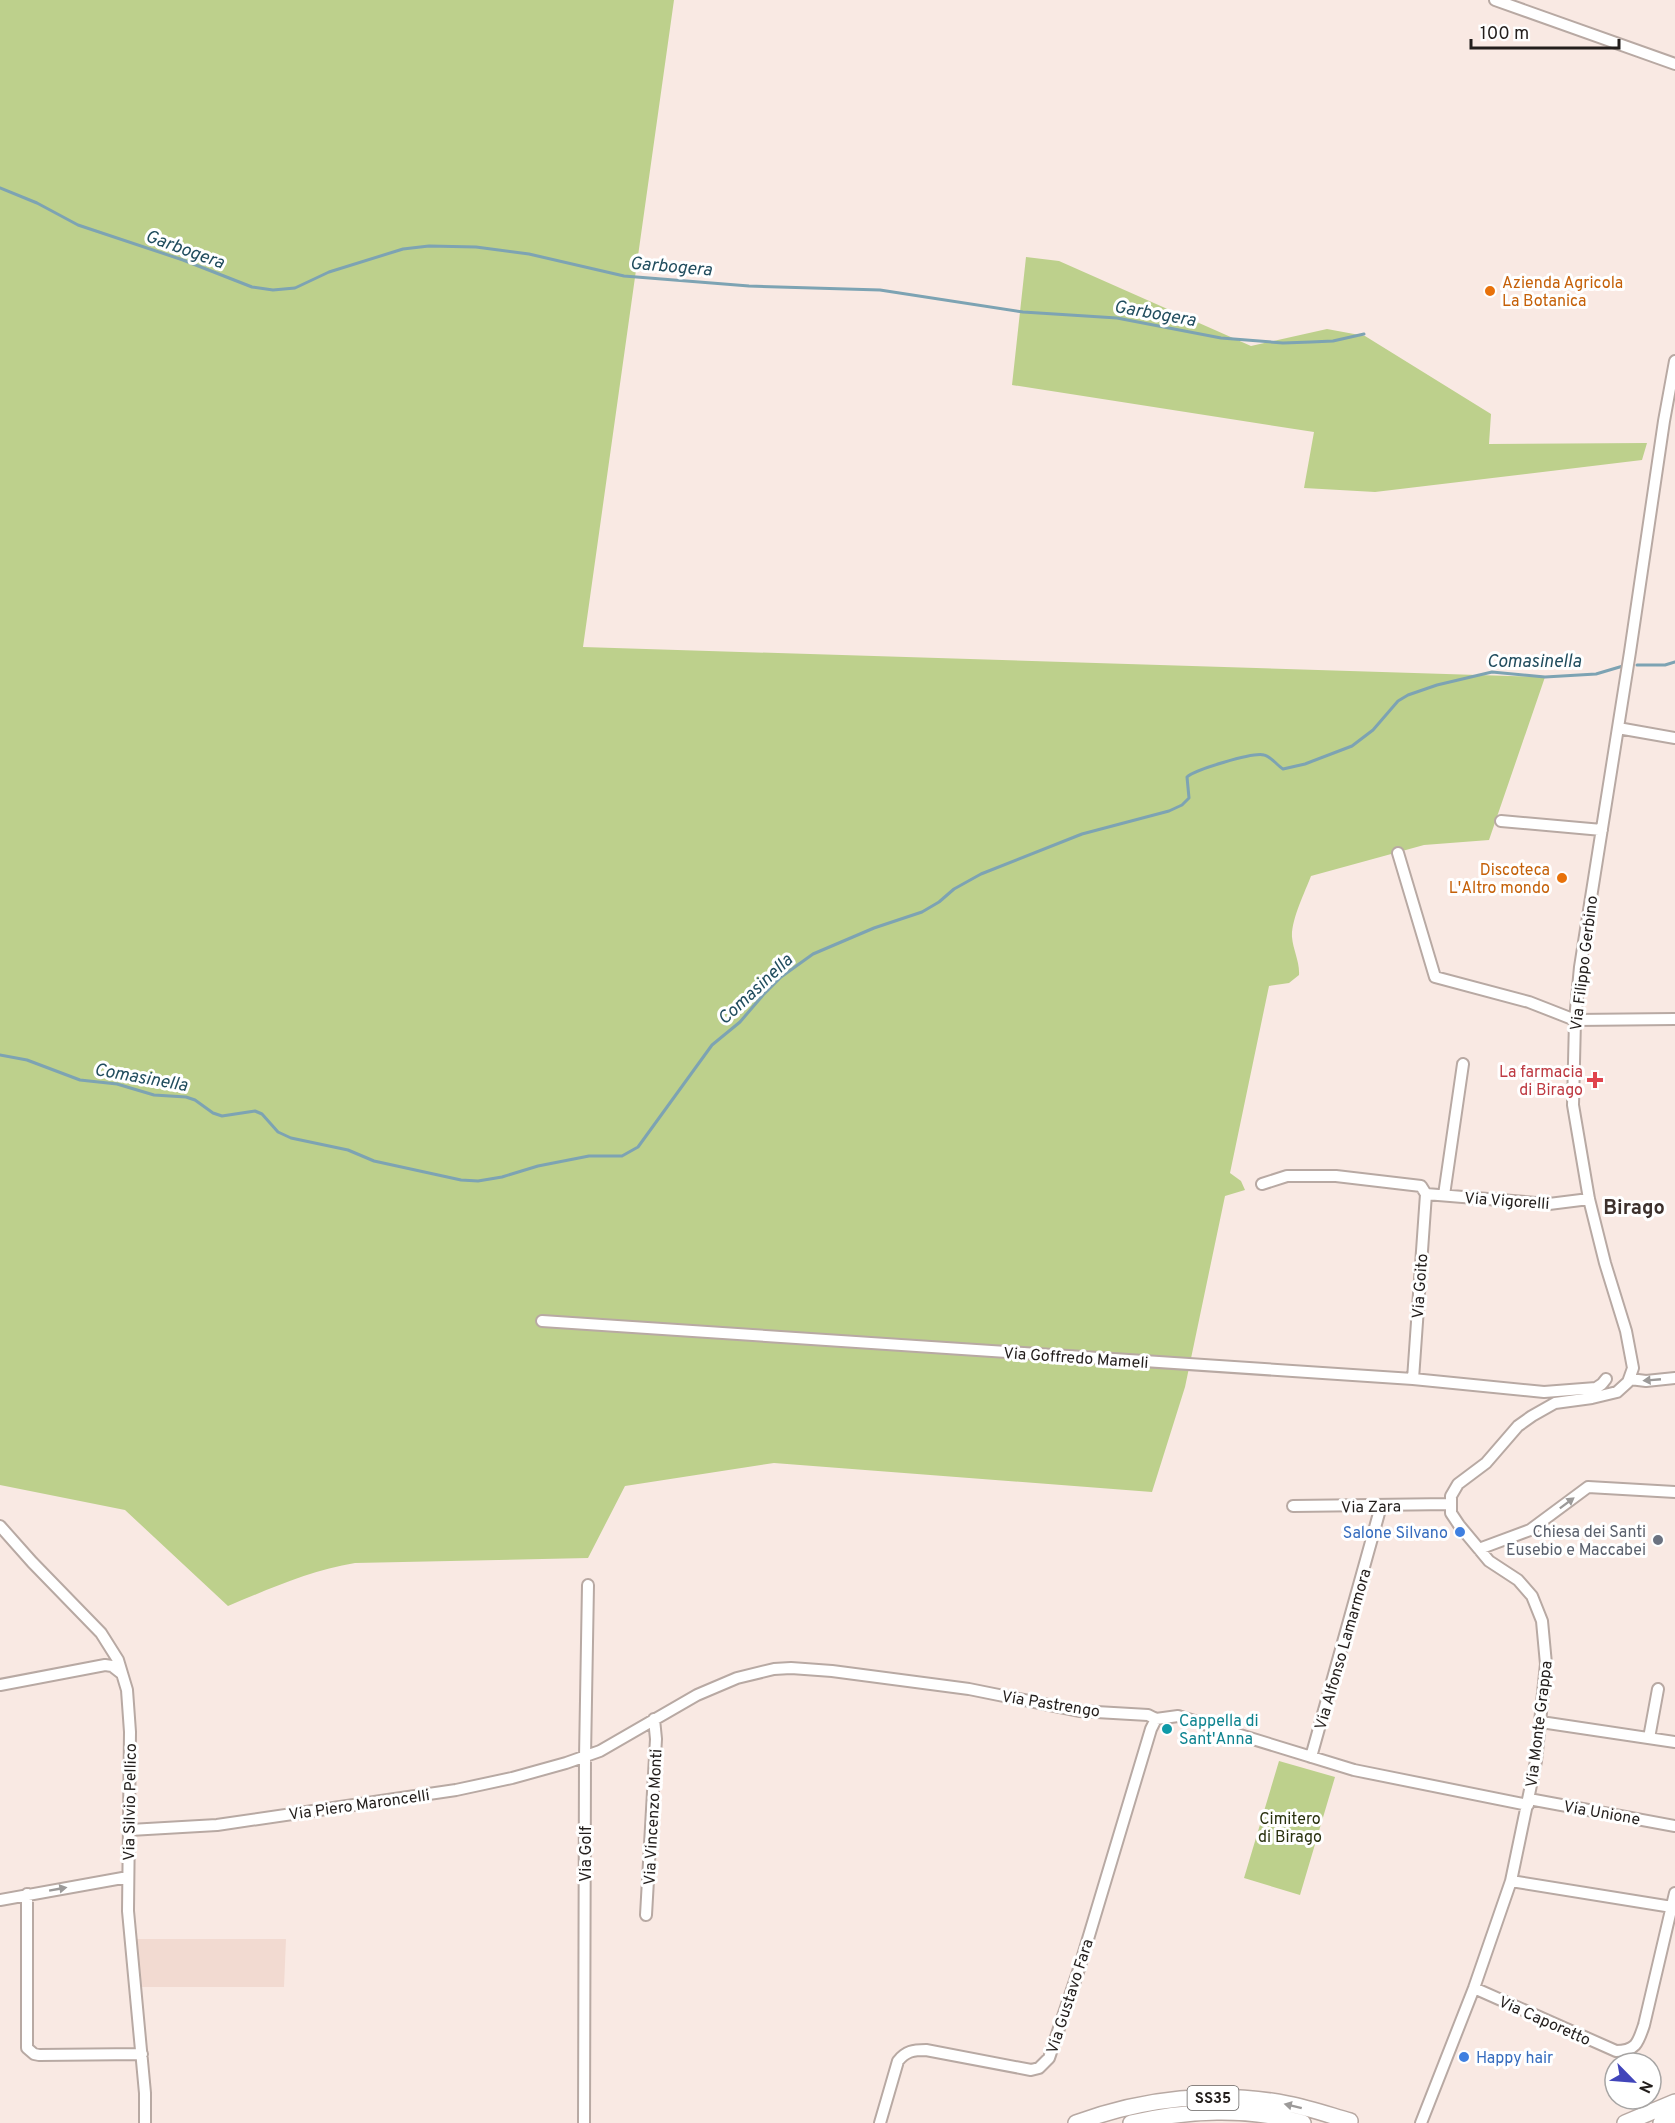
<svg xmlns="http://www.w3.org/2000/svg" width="1675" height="2123" font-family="Overpass,sans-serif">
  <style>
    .built { fill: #f2dad1 }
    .green { fill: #bdd08c }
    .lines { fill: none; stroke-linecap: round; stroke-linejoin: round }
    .stream { stroke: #7da3b3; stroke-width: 3 }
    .minor-casing { stroke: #b8a9a3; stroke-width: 14 }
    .highway-casing { stroke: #b8a9a3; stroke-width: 18 }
    .minor { stroke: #fff; stroke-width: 10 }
    .highway { stroke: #fff; stroke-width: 15 }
    .oneway { fill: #9c9a99 }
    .food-dot { fill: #e8710a; stroke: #fff; stroke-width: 2 }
    .health-dot { fill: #e0444e; stroke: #fff; stroke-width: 2 }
    .shop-dot { fill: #3f7fe0; stroke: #fff; stroke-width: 2 }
    .worship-dot { fill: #6b7280; stroke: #fff; stroke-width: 2 }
    .culture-dot { fill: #0f9aa8; stroke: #fff; stroke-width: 2 }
    .labels { text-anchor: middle; stroke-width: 6; stroke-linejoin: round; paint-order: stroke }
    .shield { fill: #fff; stroke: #656260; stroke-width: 1.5 }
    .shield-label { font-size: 15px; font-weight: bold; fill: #231e1c }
    .food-label { font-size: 16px; fill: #c56008; stroke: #fff; text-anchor: start }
    .street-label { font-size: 16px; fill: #231e1c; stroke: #fff }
    .health-label { font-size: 16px; fill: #be3a42; stroke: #fff; text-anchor: end }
    .worship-label { font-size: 16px; fill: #5b616d; stroke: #fff; text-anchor: end }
    .shop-label { font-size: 16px; fill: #366cbe; stroke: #fff; text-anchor: end }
    .culture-label { font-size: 16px; fill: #0d838f; stroke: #fff; text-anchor: start }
    .park-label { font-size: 16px; fill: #29310e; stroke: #fff }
    .water-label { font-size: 18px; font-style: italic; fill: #214d5e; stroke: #fff }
    .quarter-label { font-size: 20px; font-weight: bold; fill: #3c302c; stroke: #fff }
  </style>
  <rect width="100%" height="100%" fill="#f9e9e3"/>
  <path class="built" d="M136,1939H286L284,1987H140Z"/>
  <path class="green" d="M0,0H674L583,647L1545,677L1489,840L1424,845L1311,876C1305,892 1291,920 1292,937C1293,950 1300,962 1299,975L1289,983L1269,986L1230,1173L1241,1181L1245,1190L1225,1196L1185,1387L1152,1492L774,1463L625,1486L588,1558L355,1563C311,1570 269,1589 228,1606L125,1510L0,1485Z
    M1026,257L1059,261L1251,346L1327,329L1365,336L1491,414L1489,444L1647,443L1642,460L1375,492L1304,488L1314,432L1012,385Z
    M1279,1761L1335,1777L1300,1895L1244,1878Z"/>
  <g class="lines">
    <path class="stream" d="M0,188L37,203L78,225L183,260L252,287L273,290L295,288L329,272L403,249L429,246L476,247L529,254L624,276L749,286L880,290L1023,312L1117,318L1221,338L1283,343L1311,342L1333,341L1364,334
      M1637,665H1665L1675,662
      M0,1055L27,1060L80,1080L117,1084L154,1095L186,1097L195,1100L213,1113L222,1116L255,1111L262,1114L278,1132L291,1138L348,1150L374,1161L461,1180L478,1181L502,1177L538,1166L589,1156H622L638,1147L712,1045L740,1022L763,995L781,977L813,954L874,928L922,912L939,902L954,889L981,874L1082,834L1169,811L1182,805L1189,798L1187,777C1194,770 1253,752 1264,755C1270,756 1277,765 1283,769L1305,764L1352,746L1373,730L1398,701L1408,695L1437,685L1492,672L1545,677L1596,674L1623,666"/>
    <g class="minor-casing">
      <path id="minor" d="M1495,0L1675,64
        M1618,728L1675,738
        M1501,821L1602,830
        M1398,853L1435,977L1529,1002L1575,1020L1675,1019
        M1262,1184L1287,1176H1336L1421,1186L1426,1194
        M1426,1194L1549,1204L1589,1199
        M1444,1195L1463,1064
        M542,1321L1413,1379L1544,1392L1596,1388L1602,1384L1606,1379
        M1413,1379L1426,1194
        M1630,1379L1646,1381L1675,1378
        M1293,1506L1450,1504
        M0,1526L32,1562L101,1633L118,1660L127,1690L130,1732L128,1911L145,2093V2123
        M1479,1549L1530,1530L1588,1487L1675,1492
        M0,1685L105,1665L112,1666L121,1673
        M1541,1722L1675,1742
        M1649,1738L1658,1689
        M1311,1757L1381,1506
        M1529,1799L1675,1826
        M130,1830L217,1825L456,1790L512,1778L566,1763L600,1751L697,1695L737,1678L774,1669L791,1668L832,1671L969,1689L1079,1711L1148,1715L1156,1719L1178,1716L1354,1770L1528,1805
        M1511,1881L1672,1907
        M27,1894V2048L34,2054L39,2055L142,2054
        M0,1900L128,1877
        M646,1915L656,1739L654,1719
        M1474,1988L1616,2051C1636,2051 1638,2043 1644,2025L1675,1893
        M584,2123L585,1757L588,1585
        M880,2123L898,2061C906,2051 913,2050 926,2050L1031,2070L1039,2068L1049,2058L1079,1969L1151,1729L1156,1719
        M1421,2123L1474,1988L1511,1881L1536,1761L1546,1664L1542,1621L1532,1596L1518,1580L1489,1561L1459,1525L1451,1513V1496L1458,1484L1486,1463L1518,1426L1532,1416L1555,1403L1592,1398L1617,1392L1628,1382L1633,1368L1626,1331L1605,1263L1589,1199L1573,1105L1575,1020L1580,967L1630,652L1664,421L1675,361"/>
    </g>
    <g class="highway-casing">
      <path id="highway" d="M1076,2123C1143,2098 1217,2090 1288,2104C1309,2108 1329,2115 1350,2121
        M1131,2123C1186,2110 1248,2107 1303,2123
        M1625,2123L1675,2102
        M1661,2123L1675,2117"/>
    </g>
    <use href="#minor" class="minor"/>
    <use href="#highway" class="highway"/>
  </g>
  <defs><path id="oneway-solid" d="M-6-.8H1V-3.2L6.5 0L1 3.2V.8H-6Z" transform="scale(1.5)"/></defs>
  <g class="oneway">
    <use href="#oneway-solid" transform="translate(1652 1380) rotate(175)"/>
    <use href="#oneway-solid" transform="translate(1567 1503) rotate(-37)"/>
    <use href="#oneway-solid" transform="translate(58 1889) rotate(-10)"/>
    <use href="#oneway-solid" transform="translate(1293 2106) rotate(-166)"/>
  </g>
  <g class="food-dot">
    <circle cx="1490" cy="291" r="6"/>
    <circle cx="1562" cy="878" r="6"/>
  </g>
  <path class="health-dot" d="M1592 1071h6v6h6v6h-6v6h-6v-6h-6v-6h6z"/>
  <g class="shop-dot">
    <circle cx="1460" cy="1532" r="6"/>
    <circle cx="1464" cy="2057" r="6"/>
  </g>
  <circle class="worship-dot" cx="1658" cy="1540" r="6"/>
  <circle class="culture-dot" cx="1167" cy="1729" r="6"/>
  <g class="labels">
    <rect class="shield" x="1187.5" y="2086" width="51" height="24" rx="4.5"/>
    <g class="shield-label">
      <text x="1213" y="2103">SS35</text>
    </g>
    <g class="food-label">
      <text x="1502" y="288">Azienda Agricola<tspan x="1502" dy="18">La Botanica</tspan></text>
      <text x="1550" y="875" text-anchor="end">Discoteca<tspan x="1550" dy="18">L'Altro mondo</tspan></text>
    </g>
    <g class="street-label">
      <text transform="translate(1583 963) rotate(-83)" y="6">Via Filippo Gerbino</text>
      <text transform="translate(1507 1200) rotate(4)" y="6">Via Vigorelli</text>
      <text transform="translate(1419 1286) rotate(-86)" y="6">Via Goito</text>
      <text transform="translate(1076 1357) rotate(4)" y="6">Via Goffredo Mameli</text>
      <text transform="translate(1371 1506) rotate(-1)" y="6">Via Zara</text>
      <text transform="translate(1342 1649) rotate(-74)" y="6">Via Alfonso Lamarmora</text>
      <text transform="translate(1051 1703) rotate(9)" y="6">Via Pastrengo</text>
      <text transform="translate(1538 1724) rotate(-83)" y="6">Via Monte Grappa</text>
      <text transform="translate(129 1802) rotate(-89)" y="6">Via Silvio Pellico</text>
      <text transform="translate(359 1804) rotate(-8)" y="6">Via Piero Maroncelli</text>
      <text transform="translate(1602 1812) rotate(10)" y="6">Via Unione</text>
      <text transform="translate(652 1817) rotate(-87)" y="6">Via Vincenzo Monti</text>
      <text transform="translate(585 1854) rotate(-90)" y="6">Via Golf</text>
      <text transform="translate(1069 1996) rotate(-72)" y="6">Via Gustavo Fara</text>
      <text transform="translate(1545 2020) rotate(24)" y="6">Via Caporetto</text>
    </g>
    <g class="health-label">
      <text x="1583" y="1077">La farmacia<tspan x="1583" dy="18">di Birago</tspan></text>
    </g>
    <g class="worship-label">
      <text x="1646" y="1537">Chiesa dei Santi<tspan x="1646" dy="18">Eusebio e Maccabei</tspan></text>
    </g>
    <g class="shop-label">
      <text x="1448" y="1538">Salone Silvano</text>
      <text x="1476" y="2063" text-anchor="start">Happy hair</text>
    </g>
    <g class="culture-label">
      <text x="1179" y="1726">Cappella di<tspan x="1179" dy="18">Sant'Anna</tspan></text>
    </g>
    <g class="park-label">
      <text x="1290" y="1824">Cimitero<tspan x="1290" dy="18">di Birago</tspan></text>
    </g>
    <g class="water-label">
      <text transform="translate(185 249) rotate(20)" y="6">Garbogera</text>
      <text transform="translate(671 266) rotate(5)" y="6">Garbogera</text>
      <text transform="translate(1155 313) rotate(10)" y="6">Garbogera</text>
      <text x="1534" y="667">Comasinella</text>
      <text transform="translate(755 989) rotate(-43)" y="6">Comasinella</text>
      <text transform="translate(141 1077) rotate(10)" y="6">Comasinella</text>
    </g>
    <g class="quarter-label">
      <text x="1634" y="1214">Birago</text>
    </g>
  </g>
  <g transform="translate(1633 2081) rotate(115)"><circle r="28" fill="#ffffff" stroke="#a7a5a4" stroke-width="1.5"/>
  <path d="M0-4.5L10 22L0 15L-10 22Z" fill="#4145ba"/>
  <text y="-9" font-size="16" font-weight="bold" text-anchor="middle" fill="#231e1c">N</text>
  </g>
  <path d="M1471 39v9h148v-9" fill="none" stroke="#231e1c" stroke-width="3"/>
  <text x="1480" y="39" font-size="18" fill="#231e1c" stroke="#ffffff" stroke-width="4.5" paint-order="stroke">100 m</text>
</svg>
